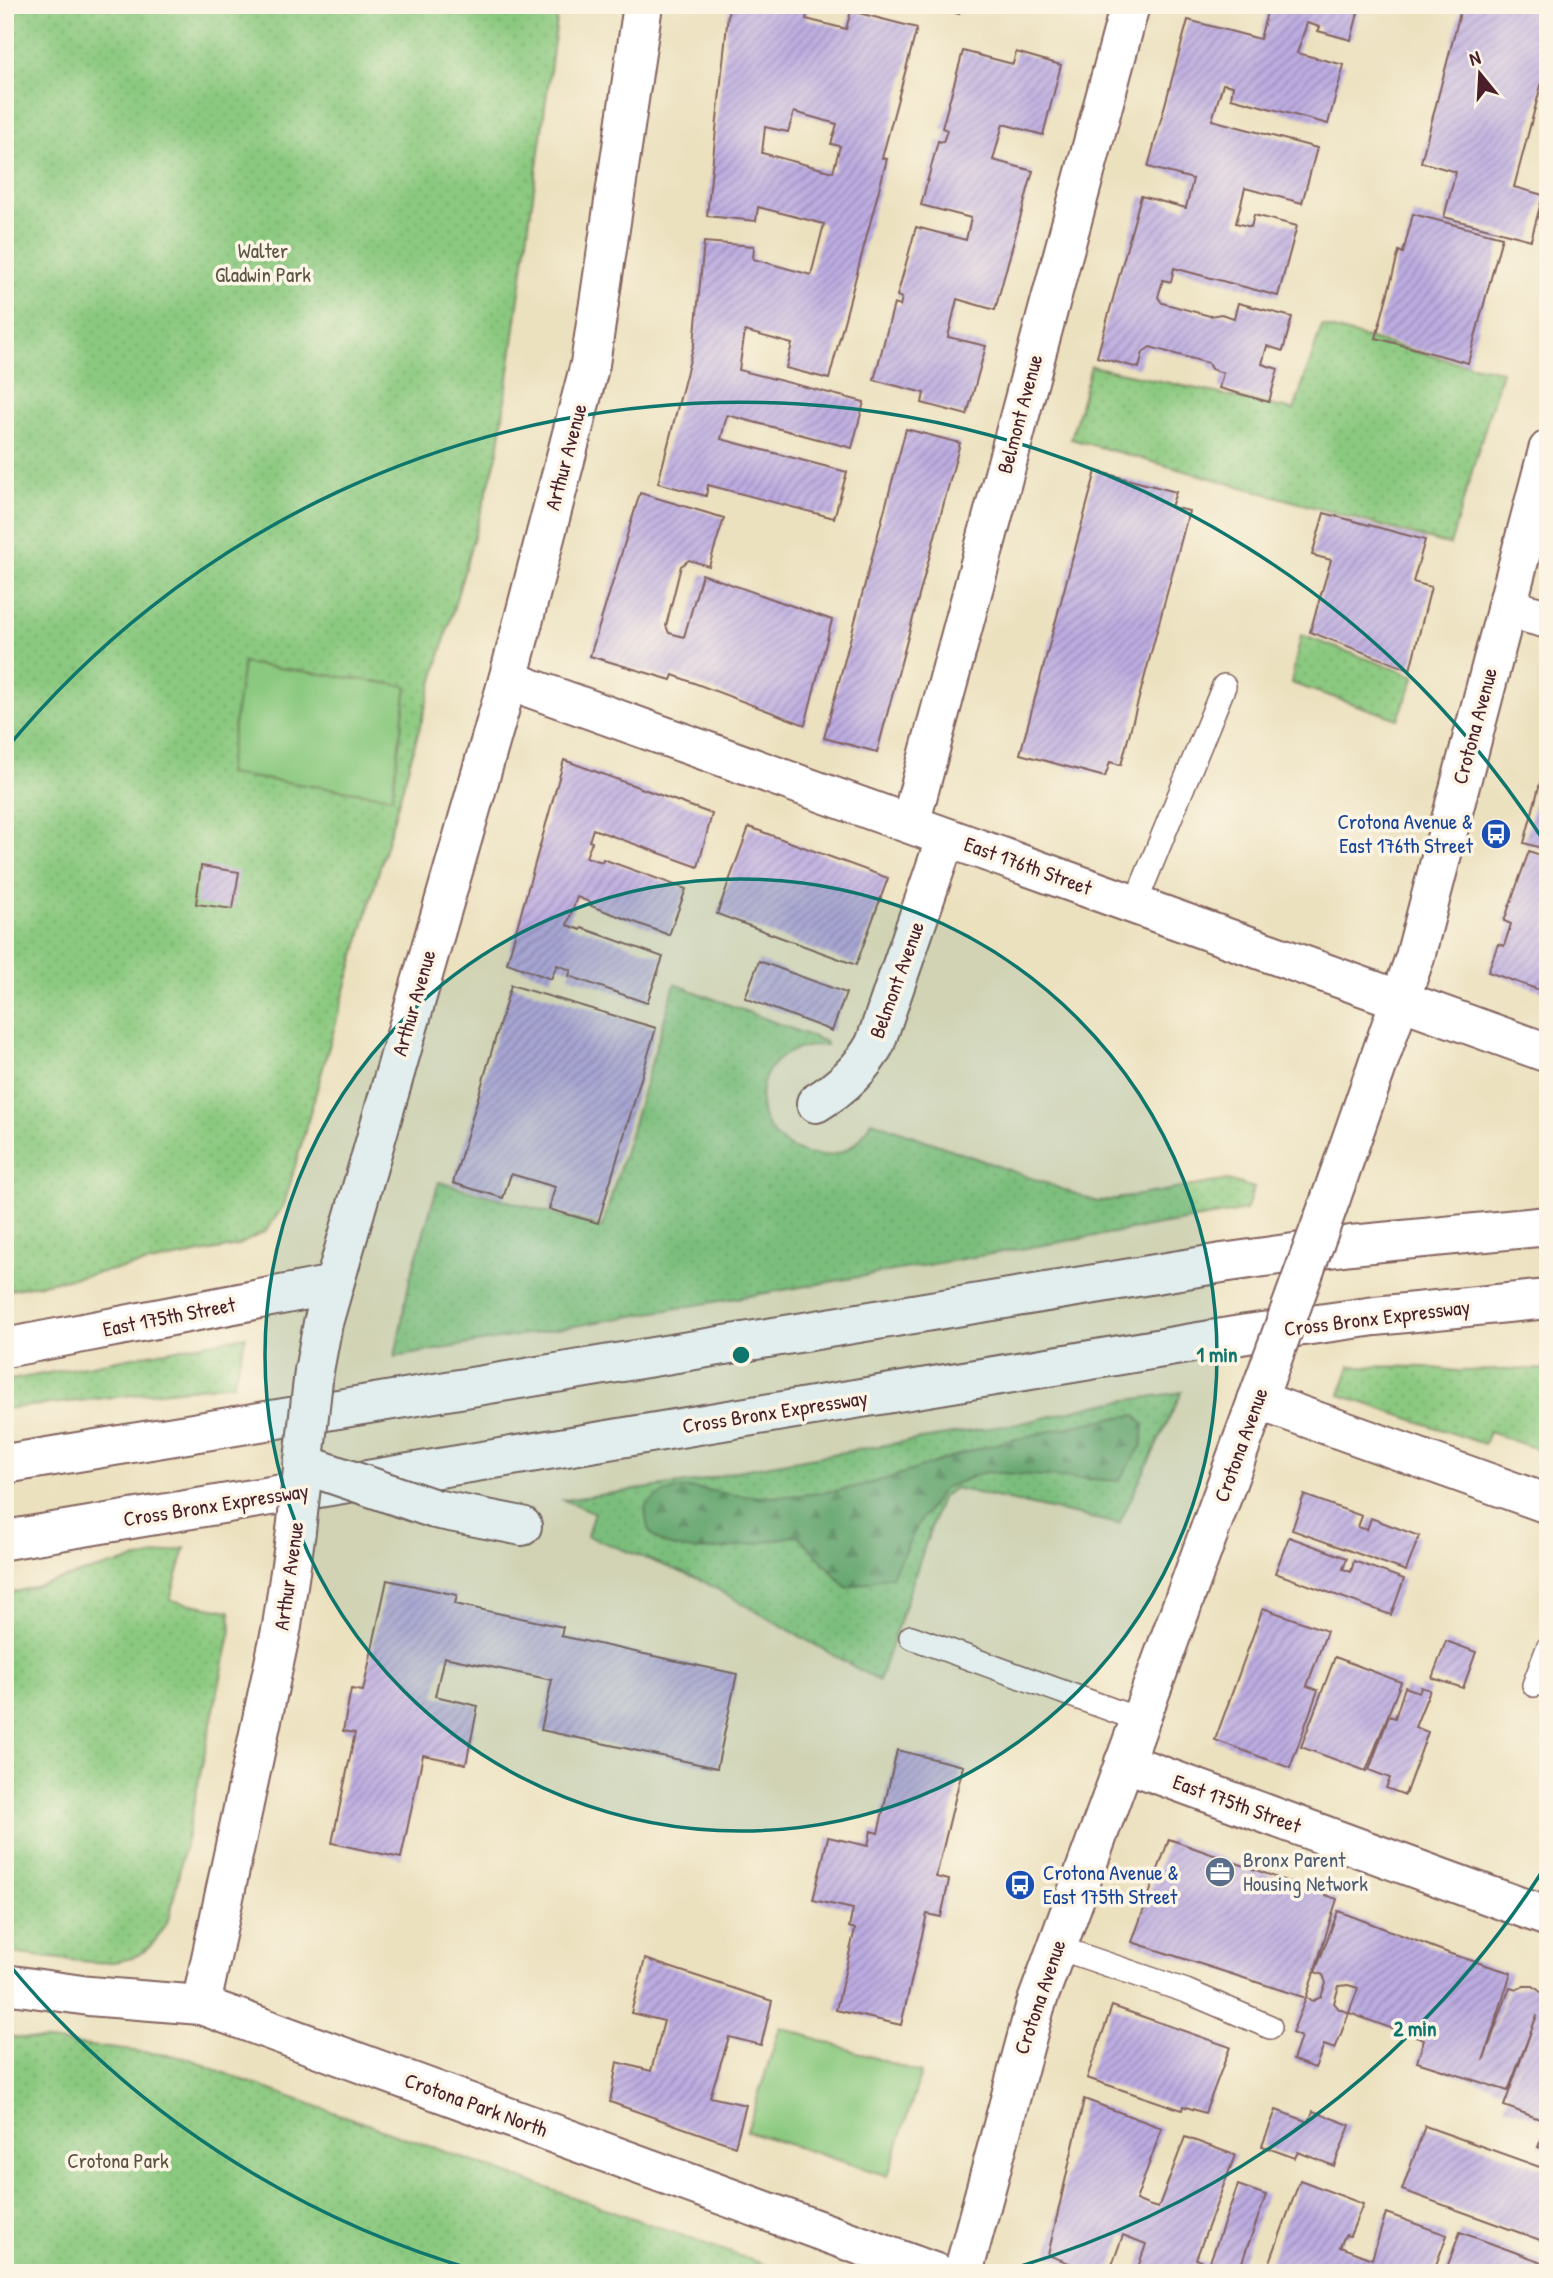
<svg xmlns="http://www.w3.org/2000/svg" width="1553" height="2278" font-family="'Patrick Hand',sans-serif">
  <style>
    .grass { fill: url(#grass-dots); stroke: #6a7455; stroke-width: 2 }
    .forest { fill: url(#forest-firs); stroke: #5c664c; stroke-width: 2 }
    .garden { fill: #8ac97f; stroke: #6a7455; stroke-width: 2 }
    .building { fill: url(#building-hatch); fill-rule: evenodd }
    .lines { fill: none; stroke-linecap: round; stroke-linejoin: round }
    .lane-casing { stroke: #83635f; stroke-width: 26 }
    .street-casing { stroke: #83635f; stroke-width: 42 }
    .secondary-casing { stroke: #83635f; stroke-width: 42 }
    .highway-casing { stroke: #83635f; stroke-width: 42 }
    .lane { stroke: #fff; stroke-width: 23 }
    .street { stroke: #fff; stroke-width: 38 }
    .secondary { stroke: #fff; stroke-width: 38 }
    .highway { stroke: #fff; stroke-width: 38 }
    .street-bridge-casing { stroke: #83635f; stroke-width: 42; stroke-linecap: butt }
    .secondary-bridge-casing { stroke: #83635f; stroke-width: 42; stroke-linecap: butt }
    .street-bridge { stroke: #fff; stroke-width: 38 }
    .secondary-bridge { stroke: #fff; stroke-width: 38 }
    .ring { fill: none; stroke: #0f766e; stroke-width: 3.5 }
    .labels { text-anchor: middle; stroke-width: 7; stroke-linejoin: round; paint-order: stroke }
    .park-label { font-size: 21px; fill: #5d5244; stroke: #fcf5e5 }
    .street-label { font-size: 21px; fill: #4a1f2b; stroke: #fcf5e5 }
    .transit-label { font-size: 21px; fill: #164399; stroke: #fcf5e5; text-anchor: end }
    .service-label { font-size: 21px; fill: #4e5e75; stroke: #fcf5e5; text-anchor: start }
    .centre { fill: #0f766e; stroke: #fcf5e5; stroke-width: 3.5 }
    .ring-label { font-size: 21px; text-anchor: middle; font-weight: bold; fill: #0f766e; stroke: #fcf5e5; stroke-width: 7; stroke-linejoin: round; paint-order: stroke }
  </style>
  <defs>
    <pattern id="grass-dots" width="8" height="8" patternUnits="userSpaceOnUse" patternTransform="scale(1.75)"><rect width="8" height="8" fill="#8ac97f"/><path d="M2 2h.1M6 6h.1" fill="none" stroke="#79ac6e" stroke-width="1.8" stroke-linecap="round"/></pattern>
    <pattern id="forest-firs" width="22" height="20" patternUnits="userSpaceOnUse" patternTransform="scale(1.75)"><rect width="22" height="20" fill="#6fad6e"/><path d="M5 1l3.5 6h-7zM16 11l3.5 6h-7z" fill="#5d8c5b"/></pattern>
    <pattern id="building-hatch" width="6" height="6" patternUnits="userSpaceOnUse" patternTransform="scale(1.75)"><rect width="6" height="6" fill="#bcace1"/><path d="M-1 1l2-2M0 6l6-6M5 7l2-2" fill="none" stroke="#9b8bb7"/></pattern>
  </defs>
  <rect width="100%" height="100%" fill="#fcf5e5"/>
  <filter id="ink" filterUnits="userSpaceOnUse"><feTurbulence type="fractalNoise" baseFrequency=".0143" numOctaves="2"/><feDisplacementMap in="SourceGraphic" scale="14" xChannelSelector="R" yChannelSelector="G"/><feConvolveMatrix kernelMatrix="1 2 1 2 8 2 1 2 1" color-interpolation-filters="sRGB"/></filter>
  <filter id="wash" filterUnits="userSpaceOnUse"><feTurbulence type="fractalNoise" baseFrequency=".00686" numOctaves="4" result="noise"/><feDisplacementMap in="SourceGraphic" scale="28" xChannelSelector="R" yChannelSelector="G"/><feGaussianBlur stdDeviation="1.57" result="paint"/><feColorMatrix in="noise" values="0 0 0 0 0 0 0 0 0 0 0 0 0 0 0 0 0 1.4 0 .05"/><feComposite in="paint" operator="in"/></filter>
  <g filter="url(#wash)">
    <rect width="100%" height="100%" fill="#ece1bf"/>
    <path class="grass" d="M5,5H559L498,452L284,1205L266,1231L237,1246L5,1291Z
      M1322,326L1452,361L1502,371L1450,545L1071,439L1091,366L1294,410Z
      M1301,635L1415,676L1398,719L1291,683Z
      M675,984L826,1042V1045C796,1045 767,1057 762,1089C760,1101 761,1115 768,1126C784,1153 826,1166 852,1146C861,1140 867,1130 872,1121L1098,1202L1228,1180L1254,1188L1246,1210L395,1357L410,1278L439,1182L602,1227Z
      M246,1336L233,1384L5,1409V1381Z
      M1350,1366L1426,1367L1456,1371L1548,1369V1453L1489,1432L1484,1444L1340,1395Z
      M1182,1392L1119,1524L954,1488L941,1498L879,1681L699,1579L587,1536L594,1512L563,1500L701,1481L737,1471L860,1449L1027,1422L1095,1405Z
      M185,1548L170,1600L230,1611L231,1630L170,1915C150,1964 119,1966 71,1960C49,1958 27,1955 5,1952V1595L108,1566Z
      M5,2036L185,2057L234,2077L788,2273H5Z"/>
    <path class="forest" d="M1136,1415L1144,1425L1142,1445L1119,1481L985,1472L944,1488L920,1521L892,1576L847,1588L798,1535C765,1542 682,1563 654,1537C646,1530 646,1516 645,1507C675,1475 708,1493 745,1496C767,1498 788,1496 810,1494C866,1489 911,1470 964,1453C1000,1442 1037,1434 1073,1426C1095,1422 1115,1416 1136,1415Z"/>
    <path class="garden" d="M243,663L407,686L392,797L227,774Z
      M780,2027L921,2073L888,2176L747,2131Z"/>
    <g id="blocks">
      <path class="building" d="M729,5H809L806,19L846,29L851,11L917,28L882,158L887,159L829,379L786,368L792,344L745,331L739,370L864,402L852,448L727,415L721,439L847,472L834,518L708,485L706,496L658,483L694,344L704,242L754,246L753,259L811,275L824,224L758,207L756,221L707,216ZM794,112L837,124L831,144L840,146L833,172L762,153L765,127L788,132Z
        M931,5H961L959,14Z
        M1245,5H1360L1351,40L1318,31L1320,27L1307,23L1297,53L1344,65L1328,124L1231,98L1233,86L1223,84L1212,120L1317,148L1302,203L1245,188L1236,223L1251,227L1254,215L1297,226L1278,296L1174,268L1171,282L1163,280L1158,297L1162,303L1210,316L1221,314L1234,318L1238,303L1292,317L1283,351L1267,346L1262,364L1278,369L1269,402L1219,388L1223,373L1211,369L1208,363L1150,347L1143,352L1139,368L1097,357L1141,196L1186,208L1193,179L1148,167L1188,20L1260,39L1267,12Z
        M1462,5H1548V59L1514,187L1543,195L1531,240L1444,217L1456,172L1421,162Z
        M963,51L1013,64L1016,52L1061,65L1043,135L1003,124L993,160L1033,171L995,310L957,299L948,337L986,346L967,415L922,403L924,393L874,380L894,304L900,306L902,298L897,296L916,227L966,240L971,218L921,205L938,141L943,142L947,130L942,128Z
        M1413,214L1502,237L1468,363L1376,338L1399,251L1403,253Z
        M906,429L960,443L877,752L824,738Z
        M1096,471L1176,492L1171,507L1189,511L1121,765L1110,762L1105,777L1020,754Z
        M640,493L724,518L709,566L689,560L681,566L666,626L669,633L684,637L702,574L832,620L805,725L673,675L671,680L590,656Z
        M1324,513L1425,540L1413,582L1431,587L1410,670L1310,632L1331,560L1312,555Z
        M1547,757H1548V850L1524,843Z
        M564,760L712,814L698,867L593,829L589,841L592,842L586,857L602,862L603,859L686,889L669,935L591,906L592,903L577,897L567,925L581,930L582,928L663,957L647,1003L569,976L571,970L557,965L551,979L507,963Z
        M749,827L888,878L856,965L717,914Z
        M1529,851L1548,858V993L1488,972L1498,944L1504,946L1511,924L1504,921Z
        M201,866L239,872L233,909L196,904Z
        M759,961L846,993L832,1031L745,998Z
        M511,985L656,1028L598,1223L549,1209L555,1187L511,1174L503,1198L453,1183Z
        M1304,1495L1362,1516L1358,1527L1367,1530L1371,1518L1419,1536L1406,1571L1292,1530Z
        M1289,1537L1347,1558L1343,1569L1351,1572L1354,1561L1404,1579L1391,1615L1275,1573Z
        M387,1580L457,1595L455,1604L563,1627L561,1636L737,1674L717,1768L541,1730L552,1680L444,1657L435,1696L478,1706L466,1764L423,1755L401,1858L332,1843L355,1733L343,1731L351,1689L363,1691Z
        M1263,1608L1327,1631L1307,1686L1318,1690L1290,1768L1215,1740Z
        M1446,1641L1476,1652L1463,1688L1432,1678Z
        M1335,1657L1401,1682L1366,1771L1301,1747Z
        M1405,1687L1419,1692L1421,1687L1430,1690L1415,1727L1428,1732L1405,1795L1386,1788L1390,1778L1369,1770L1389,1716L1395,1718Z
        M897,1750L963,1766L936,1877L949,1880L941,1917L927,1914L901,2025L836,2010L855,1929L849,1927L853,1909L813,1900L828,1837L868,1846L871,1831L878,1833Z
        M1169,1839L1337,1899L1306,1998L1132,1942Z
        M1338,1911L1451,1954L1511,1973L1483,2061L1510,1987L1517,1989L1524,1986H1533L1542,1993L1544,1999L1548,1990V2122L1504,2106L1537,2015L1508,2091L1417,2062L1424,2040L1349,2013L1358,1988L1348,1985L1339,1986L1334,2003L1339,2009L1349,2013L1335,2049L1324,2045L1315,2068L1293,2060L1301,2037L1292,2033L1306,1998L1313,2001L1321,1997L1326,1983L1323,1975L1315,1972Z
        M645,1959L772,2001L761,2045L729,2037L710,2097L746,2105L735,2146L610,2102L617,2062L651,2071L664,2021L631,2013Z
        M1112,2006L1230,2047L1205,2113L1183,2106L1182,2110L1087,2078Z
        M1084,2099L1162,2128L1136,2200L1148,2205L1158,2208L1185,2137L1235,2155L1196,2259L1209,2264L1238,2185L1266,2195L1238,2273H1136L1146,2244L1123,2235L1109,2273H1095L1048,2255Z
        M1276,2110L1309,2122L1313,2111L1350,2125L1334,2166L1298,2152L1295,2158L1262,2146Z
        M1548,2123V2150L1538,2147Z
        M1425,2126L1548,2170V2218L1540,2240L1402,2190Z
        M1300,2180L1363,2204L1350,2236L1345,2235L1340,2247L1372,2259L1386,2213L1447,2235L1433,2273H1266Z
        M1460,2232L1542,2262L1538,2273H1445Z"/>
    </g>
  </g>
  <g filter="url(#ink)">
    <use href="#blocks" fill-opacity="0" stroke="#83635f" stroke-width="2"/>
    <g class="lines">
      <g class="lane-casing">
        <path id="lane" d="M1135,904L1224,686
          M911,1637L1140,1720
          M1534,1685L1548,1648
          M1056,1947L1186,1991L1270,2027"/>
      </g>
      <g class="street-casing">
        <path id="street" d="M1506,608L1548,619
          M508,680L1548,1053
          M910,824L1130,5
          M816,1103C841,1088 861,1070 875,1044L946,837
          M1257,1400L1548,1504
          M435,1509L522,1526
          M1124,1762L1548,1917
          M201,2005L936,2273"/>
      </g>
      <g class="secondary-casing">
        <path id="secondary" d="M1331,1198L1415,957L1548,450
          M5,1348L333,1285
          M314,1371L323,1323L508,680L590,364L643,5
          M5,1984L89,1996L201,2005L282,1626L296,1531
          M963,2273L1035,2007L1265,1379"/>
      </g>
      <g class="highway-casing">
        <path id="highway" d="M5,1464L1222,1263L1351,1245L1548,1226
          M5,1540L1247,1334L1375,1316L1548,1299"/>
      </g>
      <use href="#lane" class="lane"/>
      <use href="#street" class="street"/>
      <use href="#secondary" class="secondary"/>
      <use href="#highway" class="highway"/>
      <g class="street-bridge-casing">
        <path id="street-bridge" d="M303,1464L435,1509"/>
      </g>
      <g class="secondary-bridge-casing">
        <path id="secondary-bridge" d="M1265,1379L1331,1198
          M296,1531L314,1371"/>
      </g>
      <use href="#street-bridge" class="street-bridge"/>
      <use href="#secondary-bridge" class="secondary-bridge"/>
    </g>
  </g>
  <circle cx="741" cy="1355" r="476" fill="#0f766e" fill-opacity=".12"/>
  <g class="ring">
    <circle cx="741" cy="1355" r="476"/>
    <path d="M1545 1867A953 953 0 0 1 1004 2271M478 2271A953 953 0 0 1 6 1961M6 749A953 953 0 0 1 1545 843"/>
  </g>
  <defs>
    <g id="bus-disc" transform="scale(1.575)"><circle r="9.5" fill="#1a4fb4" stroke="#fcf5e5"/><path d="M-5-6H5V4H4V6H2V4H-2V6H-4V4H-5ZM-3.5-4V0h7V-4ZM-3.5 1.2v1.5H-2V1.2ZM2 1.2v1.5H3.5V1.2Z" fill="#fff"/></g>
    <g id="office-disc" transform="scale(1.575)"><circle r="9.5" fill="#5c6f8a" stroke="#fcf5e5"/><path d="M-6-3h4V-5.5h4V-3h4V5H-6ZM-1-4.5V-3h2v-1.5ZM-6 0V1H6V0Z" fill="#fff"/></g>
  </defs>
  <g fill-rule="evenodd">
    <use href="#bus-disc" x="1496" y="834"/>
    <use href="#office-disc" x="1220" y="1872"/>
    <use href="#bus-disc" x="1020" y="1885"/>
  </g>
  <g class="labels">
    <g class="park-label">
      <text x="263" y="258">Walter<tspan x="263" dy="24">Gladwin Park</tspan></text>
      <text x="118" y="2168">Crotona Park</text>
    </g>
    <g class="street-label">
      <text transform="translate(1020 414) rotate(-75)" y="7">Belmont Avenue</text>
      <text transform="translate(566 457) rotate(-75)" y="7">Arthur Avenue</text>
      <text transform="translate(1475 726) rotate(-75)" y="7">Crotona Avenue</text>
      <text transform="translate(1028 866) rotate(20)" y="7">East 176th Street</text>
      <text transform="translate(897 980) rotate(-70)" y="7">Belmont Avenue</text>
      <text transform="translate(414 1003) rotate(-74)" y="7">Arthur Avenue</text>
      <text transform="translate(169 1317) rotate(-11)" y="7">East 175th Street</text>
      <text transform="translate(1377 1318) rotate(-7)" y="7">Cross Bronx Expressway</text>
      <text transform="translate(775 1412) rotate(-9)" y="7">Cross Bronx Expressway</text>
      <text transform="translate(1241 1445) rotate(-70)" y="7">Crotona Avenue</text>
      <text transform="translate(216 1505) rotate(-9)" y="7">Cross Bronx Expressway</text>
      <text transform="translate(289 1576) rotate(-82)" y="7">Arthur Avenue</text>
      <text transform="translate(1237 1804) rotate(20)" y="7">East 175th Street</text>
      <text transform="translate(1040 1997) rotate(-71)" y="7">Crotona Avenue</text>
      <text transform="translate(476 2105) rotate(20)" y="7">Crotona Park North</text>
    </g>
    <g class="transit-label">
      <text x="1473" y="829">Crotona Avenue &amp;<tspan x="1473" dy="24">East 176th Street</tspan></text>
      <text x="1043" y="1880" text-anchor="start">Crotona Avenue &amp;<tspan x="1043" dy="24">East 175th Street</tspan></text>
    </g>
    <g class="service-label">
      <text x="1243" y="1867">Bronx Parent<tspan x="1243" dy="24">Housing Network</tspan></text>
    </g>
  </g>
  <circle cx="741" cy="1355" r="10" class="centre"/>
  <g class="ring-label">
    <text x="1217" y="1362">1 min</text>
    <text x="1415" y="2036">2 min</text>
  </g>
  <rect width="1553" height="2278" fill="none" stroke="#fcf5e5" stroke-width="28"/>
  <g transform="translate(1480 74) rotate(342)" stroke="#fcf5e5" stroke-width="5" paint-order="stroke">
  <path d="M0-5L12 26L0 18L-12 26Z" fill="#4a1f2b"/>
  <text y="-10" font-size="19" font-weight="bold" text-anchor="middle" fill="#4a1f2b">N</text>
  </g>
</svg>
